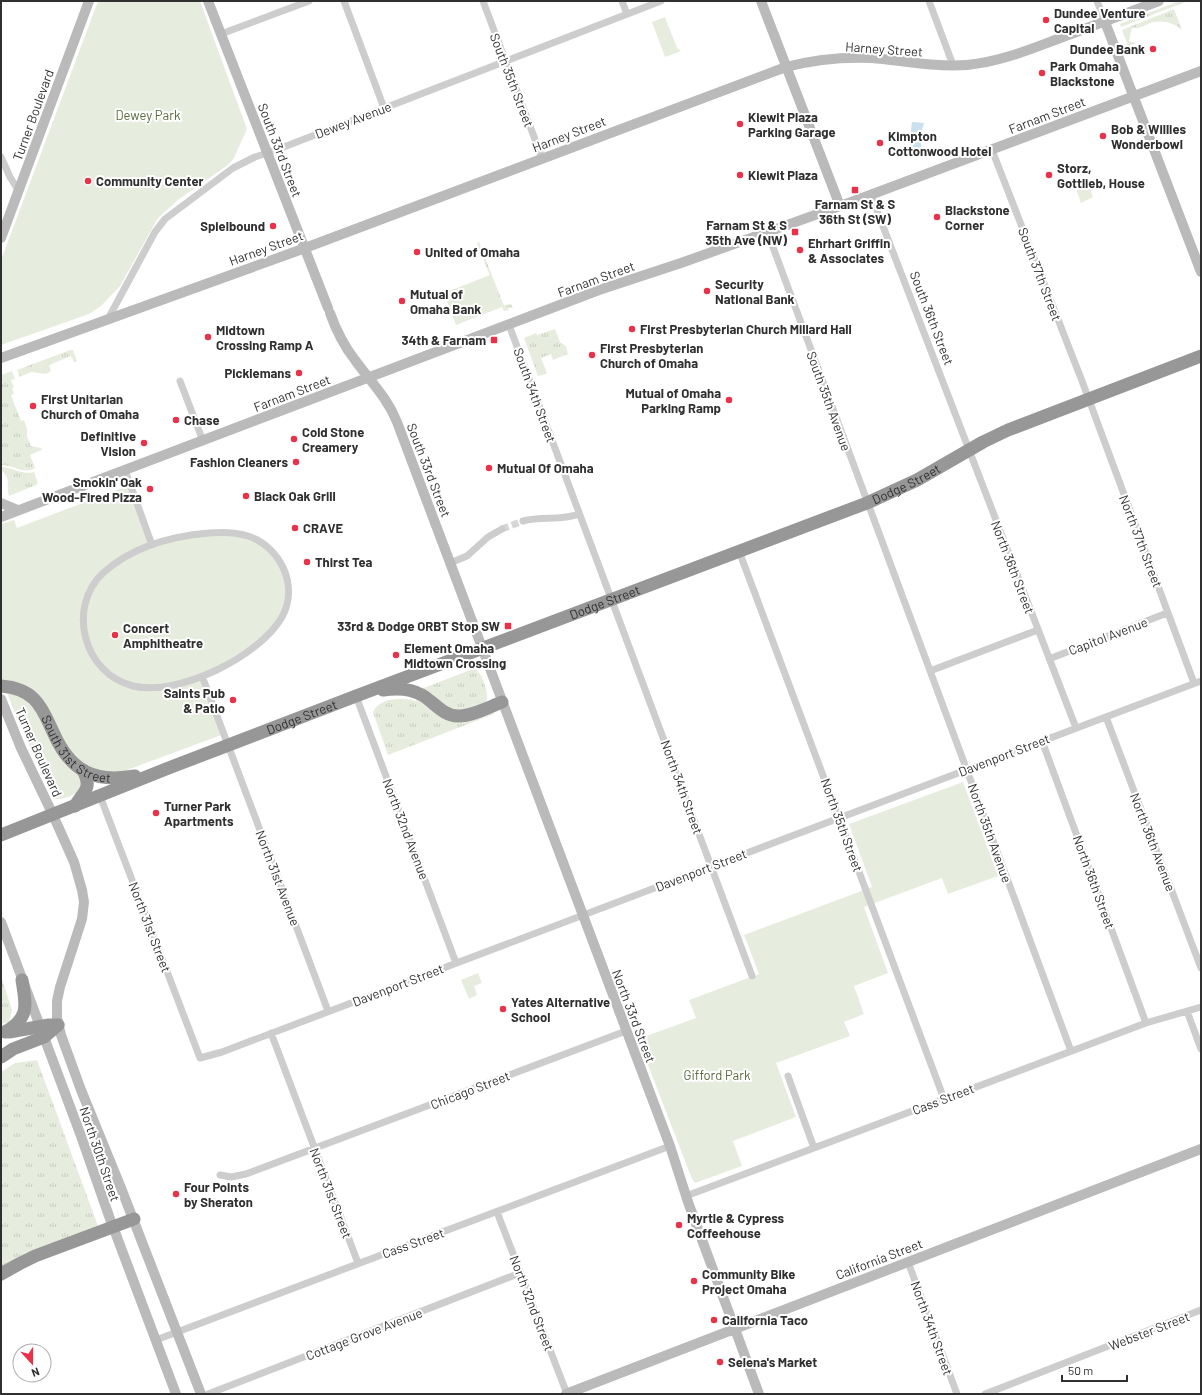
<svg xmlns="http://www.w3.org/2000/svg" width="1202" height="1395" font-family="Barlow,sans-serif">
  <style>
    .grass { fill: url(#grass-tufts) }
    .green { fill: #e7edde }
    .water { fill: #cae1ed }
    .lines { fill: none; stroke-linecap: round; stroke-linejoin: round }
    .street-tunnel { stroke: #d6d6d6; stroke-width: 7; stroke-dasharray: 7 3.5; stroke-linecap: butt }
    .street { stroke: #cdcdcd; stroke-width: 7 }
    .secondary { stroke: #bababa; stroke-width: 10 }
    .highway { stroke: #979797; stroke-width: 13 }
    .poi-dot { fill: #e7324a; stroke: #fff; stroke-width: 1.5 }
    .labels { text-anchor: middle; stroke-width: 4; stroke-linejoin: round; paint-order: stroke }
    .poi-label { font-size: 13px; font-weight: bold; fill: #303030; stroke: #fff; text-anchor: start }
    .street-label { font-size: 13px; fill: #303030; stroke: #fff }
    .park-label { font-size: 13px; fill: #566c3c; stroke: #fff }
  </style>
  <defs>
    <pattern id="grass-tufts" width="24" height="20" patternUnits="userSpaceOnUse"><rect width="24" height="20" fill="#e7edde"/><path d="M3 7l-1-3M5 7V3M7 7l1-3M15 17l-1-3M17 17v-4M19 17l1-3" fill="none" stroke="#c6ccbf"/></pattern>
  </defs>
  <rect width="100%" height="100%" fill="#fff"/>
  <path class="grass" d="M1179,1H1188L1121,27L1120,24Z
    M1174,9L1182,30C1175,23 1164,20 1154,22C1146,23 1141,30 1132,28L1129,41L1136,43L1126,46L1127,43L1122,30Z
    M479,242L504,306L511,304L513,308H508L509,310L504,311L502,307L477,243Z
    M555,329L560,342L566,346L568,354L553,360L551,354L541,358L547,373L538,376L524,338L536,333L537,335Z
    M70,350H73L77,361L76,362H74L71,356L49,365L51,371L46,374L31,372L20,377L17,370Z
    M12,371L15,379L11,380L14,387L12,388L14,394L11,395L21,421L24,420L27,429V437L31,446L41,448L42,450L30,455L35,468C25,475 12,465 1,465V375Z
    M1,467C13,467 21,475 34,472L38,483L36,485L9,496C5,484 13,481 1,470Z
    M473,669H476C482,674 490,694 486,701L489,704L457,714L421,689Z
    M418,697L439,713L493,711L494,714L388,755L373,712C380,697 403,697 416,701Z
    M1,979H2L12,1010L9,1022L1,1024Z
    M37,1060L98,1226L1,1268V1072L15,1063Z"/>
  <path class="green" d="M98,1H200L247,129L234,158L228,165L178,200L158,218L120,286L101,306L89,314L1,345V260Z
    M665,17L677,48L681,51L665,57L652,22Z
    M1089,185L1093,197L1081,203L1076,189Z
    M490,275L502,307L456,325L444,293Z
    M130,485L152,545L209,533L252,538L282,564L288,600L266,637L202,676L224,734L84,786C79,793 65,800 56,799L52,795L18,721L1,677V524L14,520L17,528Z
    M963,782L998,876L948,894L942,878L864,907L888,973L854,986L864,1014L844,1022L850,1036L776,1063L796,1117L733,1141L742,1166L695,1183L692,1179L638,1039L696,1018L689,1000L759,974L744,935L872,887L849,824Z
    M478,973L482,983L474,986L477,995L469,999L461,980Z"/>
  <path class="water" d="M912,122L924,123L921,133H924L923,140H921V151L909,149Z"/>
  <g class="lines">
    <path class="street-tunnel" d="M502,529L523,521"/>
    <path class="street" d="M344,1L384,108
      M483,1L542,158
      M622,1L627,14
      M929,1L953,65
      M1097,1L1105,22
      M221,34L309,1
      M992,150L1082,381L1194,683
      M1,157L10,177L18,190
      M871,195L1076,728
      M767,231L1071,1051
      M108,319L155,232L165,219L233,168L255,157L276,150L661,1
      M509,325L752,976
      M180,381L203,441
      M125,470L152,545
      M523,521C542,516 561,521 579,514
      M209,533C222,532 235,532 248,536C281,547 299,586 282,617C260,656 178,697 133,686C84,674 66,608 103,573C132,547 172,536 209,533Z
      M739,551L944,1099
      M450,563L467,556L488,537L502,529
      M1049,659L1167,613
      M930,671L1038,630
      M202,676L328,1011
      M356,696L456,963
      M1106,717L1201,968
      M1042,741L1146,1023
      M100,796L200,1058L222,1052L1201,681
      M1187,1011L1201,1049
      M271,1033L358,1263
      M788,1076L814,1148
      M220,1175L231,1177L246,1174L626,1031
      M686,1196L1146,1023L1201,1007
      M497,1212L567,1394
      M908,1262L957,1394
      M156,1340L670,1146
      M208,1394L520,1273
      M985,1394L1201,1310"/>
    <path class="secondary" d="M208,1L328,308
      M761,1L840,206
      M1105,22L1201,272
      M1,238L89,1
      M330,313C336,330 344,346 355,360C370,381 387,397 397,422L670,1146L688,1202L759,1394
      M1,358L297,251L786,67C818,59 850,56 883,59C911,62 938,67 967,65C1000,62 1031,49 1063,37C1095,25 1127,13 1159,1
      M1,503L18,510
      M1,517L599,290L681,263L854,201L1201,71
      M1,699L21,748L53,815L74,862L82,890L84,902L82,919L60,987L57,1001V1018L61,1035L81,1090L121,1188L201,1394
      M1,922L81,1136L109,1216L176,1394
      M566,1394L1201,1149"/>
    <g class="highway">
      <path id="s1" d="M1,686C14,687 25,690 34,699C44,709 48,722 54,734C71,772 95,783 135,776"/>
      <path d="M383,690C396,688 410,688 422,695C434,702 443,716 458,716C473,716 489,707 502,702"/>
      <path d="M75,806C83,791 93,790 83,770"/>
      <path id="s2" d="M1,835L166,769L356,696L867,503L917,480L983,442L1008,430L1201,356"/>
      <path d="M5,1032C30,1018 26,1005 22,980"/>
      <path d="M9,1032L49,1025H58"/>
      <path d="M1,1057L13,1049L44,1037L58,1025"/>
      <path d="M1,1274L19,1264L35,1256L134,1219"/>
    </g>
  </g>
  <g class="poi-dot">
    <circle cx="1046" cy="20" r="4"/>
    <circle cx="1153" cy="49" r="4"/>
    <circle cx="1042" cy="73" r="4"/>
    <circle cx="740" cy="124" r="4"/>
    <circle cx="1103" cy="136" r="4"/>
    <circle cx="880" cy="143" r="4"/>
    <circle cx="740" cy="175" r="4"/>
    <circle cx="1049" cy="175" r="4"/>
    <circle cx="88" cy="181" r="4"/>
    <rect x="851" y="186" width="8" height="8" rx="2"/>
    <circle cx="937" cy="217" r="4"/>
    <circle cx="273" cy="226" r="4"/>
    <rect x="791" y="228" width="8" height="8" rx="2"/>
    <circle cx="800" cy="250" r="4"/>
    <circle cx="417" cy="252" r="4"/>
    <circle cx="707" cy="291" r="4"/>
    <circle cx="402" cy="301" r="4"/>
    <circle cx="632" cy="329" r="4"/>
    <circle cx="208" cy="337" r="4"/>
    <rect x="490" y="336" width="8" height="8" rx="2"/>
    <circle cx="592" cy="355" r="4"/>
    <circle cx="299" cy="373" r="4"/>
    <circle cx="729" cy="400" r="4"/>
    <circle cx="33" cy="406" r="4"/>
    <circle cx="176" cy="420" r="4"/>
    <circle cx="294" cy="439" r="4"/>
    <circle cx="144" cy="443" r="4"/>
    <circle cx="296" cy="462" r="4"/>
    <circle cx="489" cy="468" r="4"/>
    <circle cx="150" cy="489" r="4"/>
    <circle cx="246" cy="496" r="4"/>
    <circle cx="295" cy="528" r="4"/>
    <circle cx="307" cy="562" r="4"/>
    <rect x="504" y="622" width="8" height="8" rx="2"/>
    <circle cx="115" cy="635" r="4"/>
    <circle cx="396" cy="655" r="4"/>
    <circle cx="233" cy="700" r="4"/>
    <circle cx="156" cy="813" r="4"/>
    <circle cx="503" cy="1009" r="4"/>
    <circle cx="176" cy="1194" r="4"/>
    <circle cx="679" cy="1225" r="4"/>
    <circle cx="694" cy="1281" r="4"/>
    <circle cx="714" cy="1320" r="4"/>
    <circle cx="720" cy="1362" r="4"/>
  </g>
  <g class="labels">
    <g class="poi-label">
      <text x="1054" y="18">Dundee Venture<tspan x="1054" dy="15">Capital</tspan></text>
      <text x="1145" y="54" text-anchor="end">Dundee Bank</text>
      <text x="1050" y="71">Park Omaha<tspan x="1050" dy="15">Blackstone</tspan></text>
      <text x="748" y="122">Kiewit Plaza<tspan x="748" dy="15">Parking Garage</tspan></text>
      <text x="1111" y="134">Bob &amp; Willies<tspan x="1111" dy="15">Wonderbowl</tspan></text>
      <text x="888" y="141">Kimpton<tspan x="888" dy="15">Cottonwood Hotel</tspan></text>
      <text x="1057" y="173">Storz,<tspan x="1057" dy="15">Gottlieb, House</tspan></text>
      <text x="748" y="180">Kiewit Plaza</text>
      <text x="96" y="186">Community Center</text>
      <text x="855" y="209" text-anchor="middle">Farnam St &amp; S<tspan x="855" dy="15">36th St (SW)</tspan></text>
      <text x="945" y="215">Blackstone<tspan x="945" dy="15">Corner</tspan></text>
      <text x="787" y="230" text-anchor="end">Farnam St &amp; S<tspan x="787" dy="15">35th Ave (NW)</tspan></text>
      <text x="265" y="231" text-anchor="end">Spielbound</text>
      <text x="808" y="248">Ehrhart Griffin<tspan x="808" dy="15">&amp; Associates</tspan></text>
      <text x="425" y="257">United of Omaha</text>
      <text x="715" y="289">Security<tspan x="715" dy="15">National Bank</tspan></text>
      <text x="410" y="299">Mutual of<tspan x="410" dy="15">Omaha Bank</tspan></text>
      <text x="640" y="334">First Presbyterian Church Millard Hall</text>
      <text x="216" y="335">Midtown<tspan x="216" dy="15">Crossing Ramp A</tspan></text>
      <text x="486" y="345" text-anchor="end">34th &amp; Farnam</text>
      <text x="600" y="353">First Presbyterian<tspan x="600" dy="15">Church of Omaha</tspan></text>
      <text x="291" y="378" text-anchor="end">Picklemans</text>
      <text x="721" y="398" text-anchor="end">Mutual of Omaha<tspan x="721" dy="15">Parking Ramp</tspan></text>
      <text x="41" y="404">First Unitarian<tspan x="41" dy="15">Church of Omaha</tspan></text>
      <text x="184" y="425">Chase</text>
      <text x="302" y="437">Cold Stone<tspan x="302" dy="15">Creamery</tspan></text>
      <text x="136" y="441" text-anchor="end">Definitive<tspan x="136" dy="15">Vision</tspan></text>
      <text x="288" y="467" text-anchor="end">Fashion Cleaners</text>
      <text x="497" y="473">Mutual Of Omaha</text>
      <text x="142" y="487" text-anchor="end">Smokin' Oak<tspan x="142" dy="15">Wood-Fired Pizza</tspan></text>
      <text x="254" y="501">Black Oak Grill</text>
      <text x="303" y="533">CRAVE</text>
      <text x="315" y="567">Thirst Tea</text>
      <text x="500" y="631" text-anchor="end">33rd &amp; Dodge ORBT Stop SW</text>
      <text x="123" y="633">Concert<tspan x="123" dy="15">Amphitheatre</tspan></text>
      <text x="404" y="653">Element Omaha<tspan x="404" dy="15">Midtown Crossing</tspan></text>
      <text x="225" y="698" text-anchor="end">Saints Pub<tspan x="225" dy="15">&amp; Patio</tspan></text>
      <text x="164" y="811">Turner Park<tspan x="164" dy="15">Apartments</tspan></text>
      <text x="511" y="1007">Yates Alternative<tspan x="511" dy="15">School</tspan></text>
      <text x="184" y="1192">Four Points<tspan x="184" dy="15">by Sheraton</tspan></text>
      <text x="687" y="1223">Myrtle &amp; Cypress<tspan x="687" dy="15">Coffeehouse</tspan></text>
      <text x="702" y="1279">Community Bike<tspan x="702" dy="15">Project Omaha</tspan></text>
      <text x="722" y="1325">California Taco</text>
      <text x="728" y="1367">Selena's Market</text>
    </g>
    <g class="street-label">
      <text transform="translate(884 49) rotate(4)" y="5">Harney Street</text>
      <text transform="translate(512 80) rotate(69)" y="5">South 35th Street</text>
      <text transform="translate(33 115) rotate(-70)" y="5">Turner Boulevard</text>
      <text transform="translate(1047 115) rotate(-21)" y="5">Farnam Street</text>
      <text transform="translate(353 120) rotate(-21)" y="5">Dewey Avenue</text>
      <text transform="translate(569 134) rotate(-21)" y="5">Harney Street</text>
      <text transform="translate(280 150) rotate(69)" y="5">South 33rd Street</text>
      <text transform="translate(266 248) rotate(-20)" y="5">Harney Street</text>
      <text transform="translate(1040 274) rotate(69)" y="5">South 37th Street</text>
      <text transform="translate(596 279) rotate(-20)" y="5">Farnam Street</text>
      <text transform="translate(932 318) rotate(69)" y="5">South 36th Street</text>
      <text transform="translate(292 393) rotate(-21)" y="5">Farnam Street</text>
      <text transform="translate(535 395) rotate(70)" y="5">South 34th Street</text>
      <text transform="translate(829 401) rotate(70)" y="5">South 35th Avenue</text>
      <text transform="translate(429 470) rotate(69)" y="5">South 33rd Street</text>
      <text dy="5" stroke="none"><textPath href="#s2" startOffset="971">Dodge Street</textPath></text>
      <text transform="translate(1141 541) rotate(69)" y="5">North 37th Street</text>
      <text transform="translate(1013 567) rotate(69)" y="5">North 36th Street</text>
      <text dy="5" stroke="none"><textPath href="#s2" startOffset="647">Dodge Street</textPath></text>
      <text transform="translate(1108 636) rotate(-21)" y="5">Capitol Avenue</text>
      <text dy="5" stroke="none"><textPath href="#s2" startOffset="323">Dodge Street</textPath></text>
      <text dy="5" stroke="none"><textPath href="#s1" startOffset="105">South 31st Street</textPath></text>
      <text transform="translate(39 752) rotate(66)" y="5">Turner Boulevard</text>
      <text transform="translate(1004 755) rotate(-21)" y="5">Davenport Street</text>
      <text transform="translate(682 787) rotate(70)" y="5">North 34th Street</text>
      <text transform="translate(842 825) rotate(70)" y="5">North 35th Street</text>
      <text transform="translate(406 829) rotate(69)" y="5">North 32nd Avenue</text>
      <text transform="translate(990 833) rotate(70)" y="5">North 35th Avenue</text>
      <text transform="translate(1153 842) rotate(69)" y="5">North 36th Avenue</text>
      <text transform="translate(701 870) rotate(-21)" y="5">Davenport Street</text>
      <text transform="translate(278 878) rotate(69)" y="5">North 31st Avenue</text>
      <text transform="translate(1094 882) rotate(70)" y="5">North 36th Street</text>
      <text transform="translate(150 927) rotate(69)" y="5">North 31st Street</text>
      <text transform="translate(398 985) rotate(-21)" y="5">Davenport Street</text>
      <text transform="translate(634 1016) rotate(69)" y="5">North 33rd Street</text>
      <text transform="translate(470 1090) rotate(-21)" y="5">Chicago Street</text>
      <text transform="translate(943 1099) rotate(-21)" y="5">Cass Street</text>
      <text transform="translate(100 1154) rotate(71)" y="5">North 30th Street</text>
      <text transform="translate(331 1193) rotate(69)" y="5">North 31st Street</text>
      <text transform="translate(413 1243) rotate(-20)" y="5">Cass Street</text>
      <text transform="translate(879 1259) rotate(-21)" y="5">California Street</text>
      <text transform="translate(532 1303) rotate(69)" y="5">North 32nd Street</text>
      <text transform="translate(932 1328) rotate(70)" y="5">North 34th Street</text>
      <text transform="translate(1149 1331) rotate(-21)" y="5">Webster Street</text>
      <text transform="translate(364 1334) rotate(-21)" y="5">Cottage Grove Avenue</text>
    </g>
    <g class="park-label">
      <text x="148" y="120">Dewey Park</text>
      <text x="717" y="1080">Gifford Park</text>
    </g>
  </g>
  <rect width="1202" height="1395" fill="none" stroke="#303030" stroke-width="4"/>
  <g transform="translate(32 1363) rotate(159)"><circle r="19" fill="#ffffff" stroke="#acacac"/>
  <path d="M0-3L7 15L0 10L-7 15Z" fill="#e7324a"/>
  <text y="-6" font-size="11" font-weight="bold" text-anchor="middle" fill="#303030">N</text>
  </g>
  <path d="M1062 1375v6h65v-6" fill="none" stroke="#303030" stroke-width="2"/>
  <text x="1068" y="1375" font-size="12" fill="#303030" stroke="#ffffff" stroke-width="3" paint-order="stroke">50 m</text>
</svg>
